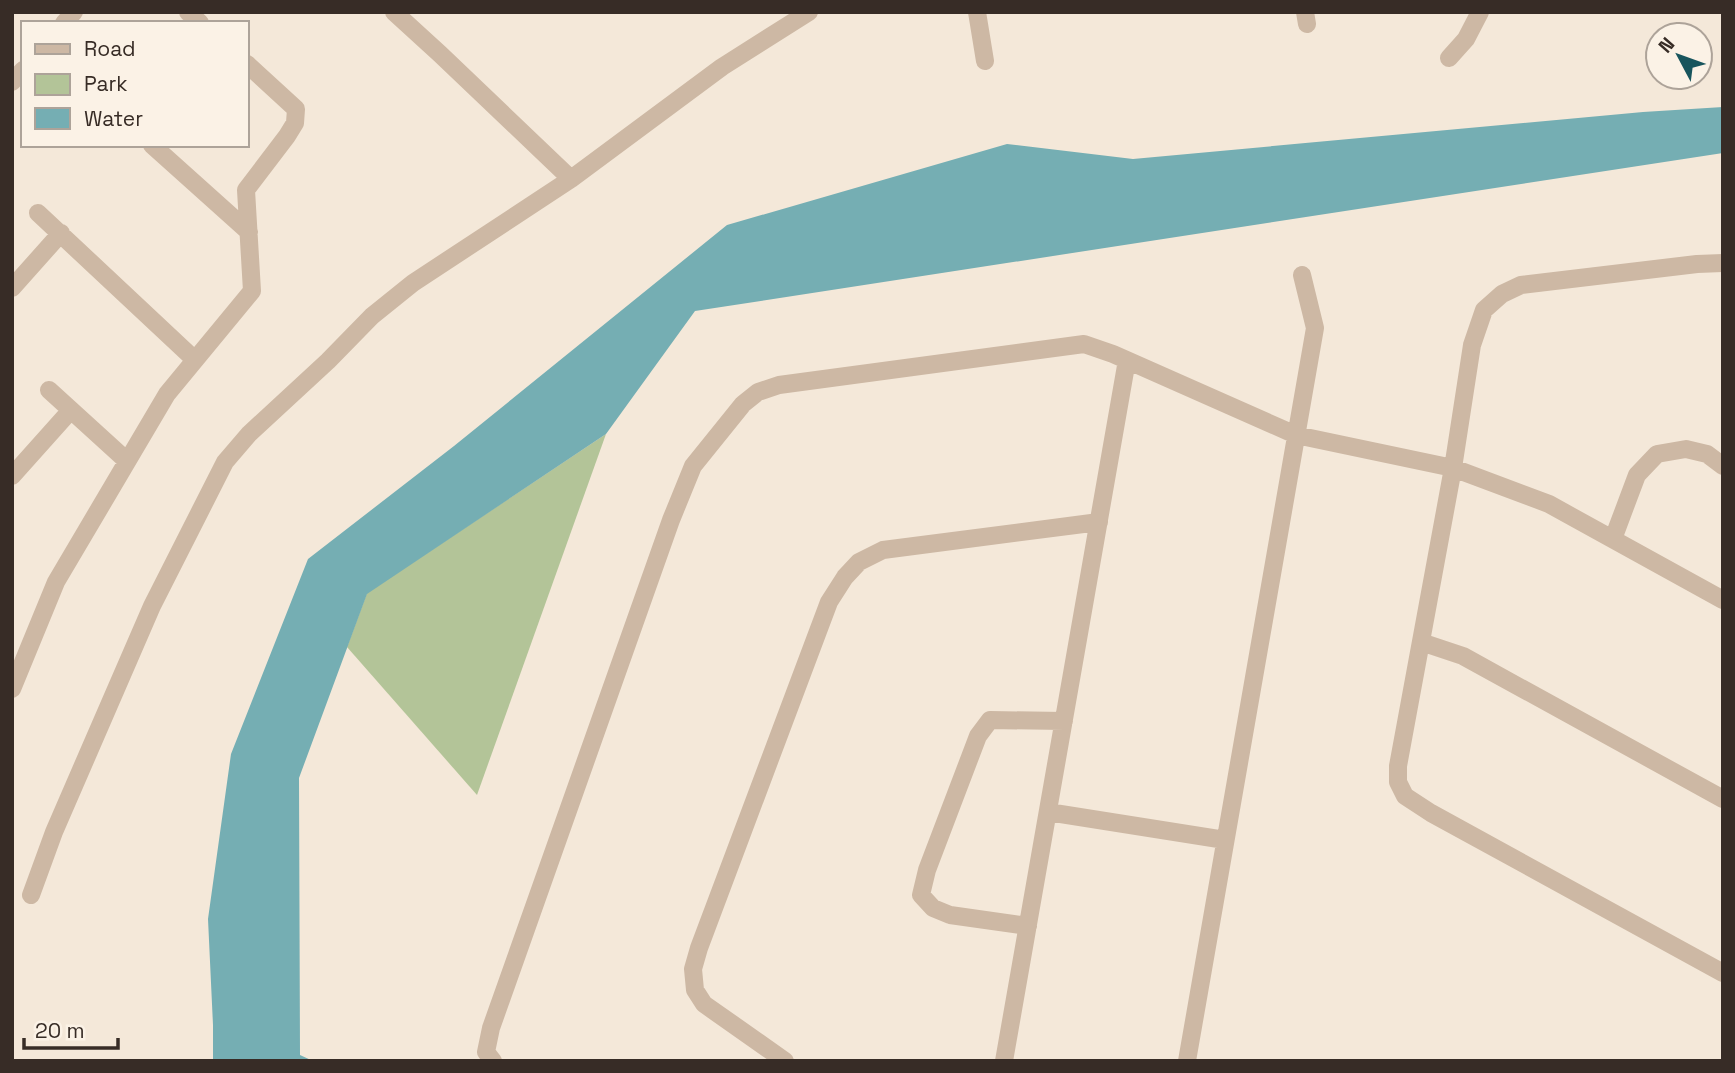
<svg xmlns="http://www.w3.org/2000/svg" width="1735" height="1073" font-family="'Space Grotesk',sans-serif">
  <style>
    .green { fill: #b3c498 }
    .water { fill: #75aeb3 }
    .lines { fill: none; stroke-linecap: round; stroke-linejoin: round }
    .lane { stroke: #cdb8a4; stroke-width: 18 }
    .street { stroke: #cdb8a4; stroke-width: 18 }
  </style>
  <rect width="100%" height="100%" fill="#f4e8d9"/>
  <path class="green" d="M606,434L477,795L347,647L367,593Z"/>
  <path class="water" d="M1723,107V153L695,311L606,434L367,594L299,778L300,1055L313,1061H213V1025L208,919L231,754L308,559L454,446L727,225L1007,144L1133,159L1643,112Z"/>
  <g class="lines">
    <path class="lane" d="M977,12L985,61
      M1305,12L1307,24
      M1449,58L1466,39L1480,12"/>
    <path class="street" d="M188,12L200,23
      M394,12L440,54L571,179
      M64,23L74,12
      M12,82L23,70
      M152,145L249,232
      M38,213L195,360
      M1723,263L1697,264L1521,285L1502,294L1484,310L1472,345L1453,468L1398,766V782L1405,796L1431,813L1723,973
      M12,288L61,233
      M49,390L127,461
      M12,476L71,410
      M1613,539L1637,475L1657,454L1686,449L1707,454L1723,466
      M1421,642L1463,656L1723,799
      M12,689L56,582L167,394L252,291L246,190L287,136L295,123L296,109L247,64
      M1048,812L1225,840
      M31,895L54,832L152,606L225,462L249,434L328,361L372,316L413,283L571,179L722,67L809,12
      M1028,926L950,915L933,908L921,895L927,870L978,736L990,720L1064,721
      M493,1061L486,1052L491,1028L671,520L693,466L743,404L758,392L779,385L1084,344L1113,354L1296,435L1453,468L1549,504L1723,600
      M785,1061L704,1004L695,990L693,969L699,948L829,602L845,577L859,562L883,550L1099,522
      M1004,1061L1127,360
      M1187,1061L1315,328L1302,275"/>
  </g>
  <rect width="1735" height="1073" fill="none" stroke="#372c26" stroke-width="28"/>
  <rect x="21" y="21" width="228" height="126" fill="#fbf2e6" stroke="#ada399" stroke-width="2"/>
  <rect x="35" y="44" width="35" height="10" fill="#cdb8a4" stroke="#ada399" stroke-width="2"/>
  <text x="84" y="56" font-size="21" fill="#372c26">Road</text>
  <rect x="35" y="74" width="35" height="21" fill="#b3c498" stroke="#ada399" stroke-width="2"/>
  <text x="84" y="91" font-size="21" fill="#372c26">Park</text>
  <rect x="35" y="108" width="35" height="21" fill="#75aeb3" stroke="#ada399" stroke-width="2"/>
  <text x="84" y="126" font-size="21" fill="#372c26">Water</text>
  <g transform="translate(1679 56) rotate(311)"><circle r="33" fill="#fbf2e6" stroke="#ada399" stroke-width="2"/>
  <path d="M0-5L12 26L0 18L-12 26Z" fill="#18555d"/>
  <text y="-10" font-size="19" font-weight="bold" text-anchor="middle" fill="#372c26">N</text>
  </g>
  <path d="M24 1038v10h94v-10" fill="none" stroke="#372c26" stroke-width="3.5"/>
  <text x="35" y="1038" font-size="21" fill="#372c26" stroke="#fbf2e6" stroke-width="5" paint-order="stroke">20 m</text>
</svg>
